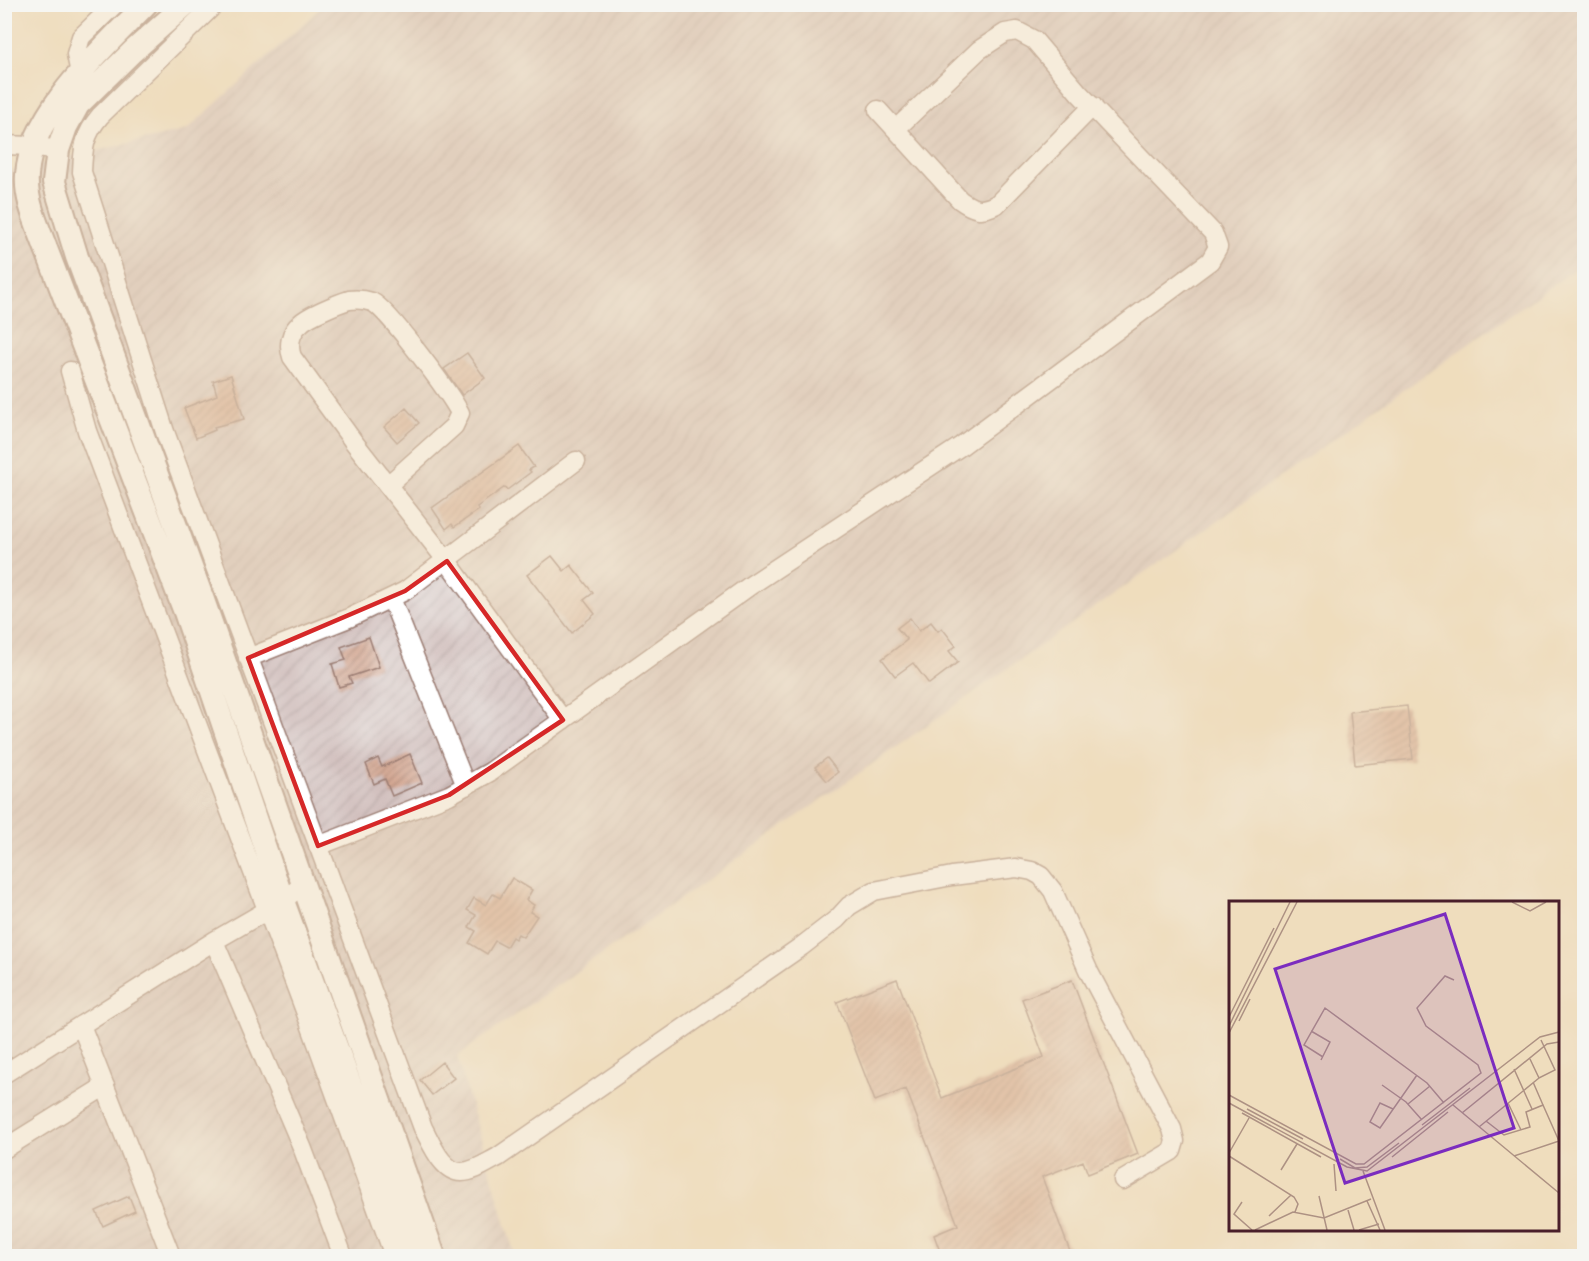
<svg xmlns="http://www.w3.org/2000/svg" width="1589" height="1261" font-family="Itim,sans-serif">
  <style>
    .industrial { fill: url(#industrial-furrows) }
    .building { fill: url(#building-hatch) }
    .lines { fill: none; stroke-linecap: round; stroke-linejoin: round }
    .minor-casing { stroke: #9c7e74; stroke-width: 21 }
    .tertiary-casing { stroke: #9c7e74; stroke-width: 26 }
    .minor { stroke: #fff; stroke-width: 18 }
    .tertiary { stroke: #fff; stroke-width: 22 }
    .marked { fill: none; stroke: #d62828; stroke-width: 4.5; stroke-linejoin: round }
    .inset-road { fill: none; stroke: #ad9183; stroke-width: 1.5 }
    .view { fill: #7b2cbf; fill-opacity: 0.15; stroke: #7b2cbf; stroke-width: 3 }
    .inset-edge { fill: none; stroke: #4a1f2b; stroke-width: 3 }
  </style>
  <defs>
    <pattern id="industrial-furrows" width="10" height="10" patternUnits="userSpaceOnUse" patternTransform="scale(1.5)"><rect width="10" height="10" fill="#d1bfbd"/><path d="M-1 1l2-2M0 10L10 0M9 11l2-2" fill="none" stroke="#b5a4a3"/></pattern>
    <pattern id="building-hatch" width="6" height="6" patternUnits="userSpaceOnUse" patternTransform="scale(1.5)"><rect width="6" height="6" fill="#d3a691"/><path d="M-1 1l2-2M0 6l6-6M5 7l2-2" fill="none" stroke="#ad8777"/></pattern>
  </defs>
  <rect width="100%" height="100%" fill="#f6f6f2"/>
  <filter id="ink" filterUnits="userSpaceOnUse"><feTurbulence type="fractalNoise" baseFrequency=".0167" numOctaves="2"/><feDisplacementMap in="SourceGraphic" scale="12" xChannelSelector="R" yChannelSelector="G"/><feConvolveMatrix kernelMatrix="1 2 1 2 8 2 1 2 1" color-interpolation-filters="sRGB"/></filter>
  <filter id="wash" filterUnits="userSpaceOnUse"><feTurbulence type="fractalNoise" baseFrequency=".008" numOctaves="4" result="noise"/><feDisplacementMap in="SourceGraphic" scale="24" xChannelSelector="R" yChannelSelector="G"/><feGaussianBlur stdDeviation="1.35" result="paint"/><feColorMatrix in="noise" values="0 0 0 0 0 0 0 0 0 0 0 0 0 0 0 0 0 1.4 0 .05"/><feComposite in="paint" operator="in"/></filter>
  <g filter="url(#wash)">
    <rect width="100%" height="100%" fill="#efddbd"/>
    <path class="industrial" d="M324,5H1584V263L457,1056L515,1256H5L4,172L187,130Z"/>
    <g id="blocks">
      <path class="building" d="M467,353L485,378L462,395L444,369Z
        M231,375L244,419L214,427L215,430L196,438L184,408L217,395L213,381Z
        M406,408L419,423L397,442L384,427Z
        M519,446L534,467L529,470L531,472L507,490L505,487L477,507L479,510L454,527L452,524L446,529L432,508Z
        M552,556L564,571L571,565L593,593L584,600L595,614L572,633L527,575Z
        M910,618L919,631L931,622L938,631L942,628L956,646L949,651L958,662L929,684L913,663L895,676L882,659L907,640L897,628Z
        M369,637L379,667L349,677L352,683L339,687L332,664L346,660L341,647Z
        M1407,706L1413,759L1355,765L1350,712Z
        M410,754L422,783L392,796L385,779L374,784L366,764L378,758L382,767Z
        M827,758L838,772L827,781L815,767Z
        M512,878L532,890L526,900L534,905L530,912L537,916L523,937L518,934L515,939L512,937L506,947L495,941L487,954L469,943L476,931L469,927L476,915L467,910L474,898L486,905L493,894L500,898Z
        M897,979L942,1098L1044,1057L1022,999L1072,980L1138,1154L1088,1174L1083,1161L1042,1177L1072,1257H942L934,1235L958,1225L906,1089L875,1101L837,1002Z
        M442,1062L454,1078L432,1095L420,1080Z
        M129,1196L135,1211L103,1226L96,1211Z"/>
    </g>
  </g>
  <g filter="url(#ink)">
    <use href="#blocks" fill-opacity="0" stroke="#9c7e74" stroke-width="1.5"/>
    <g class="lines">
      <g class="minor-casing">
        <path id="minor" d="M215,4L100,116C84,135 83,148 82,172L165,432L423,1128C431,1142 442,1173 462,1172C474,1172 488,1162 498,1157L802,946L837,919L849,906L874,891L952,876L1016,868L1032,871L1041,876L1053,891L1089,972L1172,1129L1175,1141L1172,1151L1123,1180
          M80,74L76,54L81,37L115,4
          M878,110L960,200C974,210 981,212 997,204L1093,106
          M4,145L32,146L58,150
          M70,371L87,431L310,1024L394,1256
          M388,485L454,426L460,413C451,395 388,309 372,302C366,300 356,299 349,300C339,303 307,316 300,324C290,332 288,346 292,357L353,441L447,561L563,720
          M391,598L466,786
          M248,658L349,618L405,591L576,461
          M318,846L449,795L490,772L751,585L961,446L1210,261L1218,247L1213,233L1079,93L1034,40L1017,31L1005,33L979,50L896,129
          M214,941L302,1147L343,1256
          M81,1025L171,1256
          M4,1074L214,941L283,901L303,884
          M4,1149L105,1086"/>
      </g>
      <g class="tertiary-casing">
        <path id="tertiary" d="M146,4C104,48 31,111 27,175C25,199 37,224 45,246L185,612L283,901L413,1256
          M186,4L132,52L78,105L66,127L58,150L54,182L77,257L203,600L434,1256"/>
      </g>
      <use href="#minor" class="minor"/>
      <use href="#tertiary" class="tertiary"/>
    </g>
  </g>
  <path d="M0 0H1589V1261H0ZM447,561L563,720L449,795L318,846L248,658L405,591Z" fill="#efddbd" fill-opacity=".55" fill-rule="evenodd"/>
  <path class="marked" d="M447,561L563,720L449,795L318,846L248,658L405,591Z"/>
  <g transform="translate(1229 901)">
    <rect width="330" height="330" fill="#efddbd"/>
    <path class="inset-road" d="M283,1L301,10L317,1M0,116L45,27M10,120L21,98M0,125L61,1M82,130L101,141L92,159M0,132L68,1M94,156L75,144L96,107L198,182L215,202M301,158L310,177L326,169L312,139M285,168L303,208M153,184L177,201L193,219M0,194L127,263H135L252,172L249,164L197,125L188,107L216,75L225,79M0,202L118,266L138,270L311,136L330,131M279,202L292,229M179,203L201,185M224,204L330,292M314,204L330,240M18,208L74,238M164,208L151,202L141,221L151,227L188,174M13,212L92,256M233,212L318,143L330,141M257,220L275,234L301,226L297,211L314,204L304,181M193,224L241,187M250,226L310,177M0,252L20,217M0,255L65,296L69,303L66,311M285,255L330,240M163,256L219,211M111,258L126,267L138,266L170,242M105,263L107,290M52,269L68,243M134,270L156,329M90,295L98,329M138,300L151,329M13,301L5,313L23,329M119,309L125,329M40,315L62,294M26,329L64,311L95,317L142,298M130,329L150,323"/>
    <path class="view" d="M216,13L285,227L116,282L46,68Z"/>
    <rect width="330" height="330" class="inset-edge"/>
  </g>
  <rect width="1589" height="1261" fill="none" stroke="#f6f6f2" stroke-width="24"/>
</svg>
